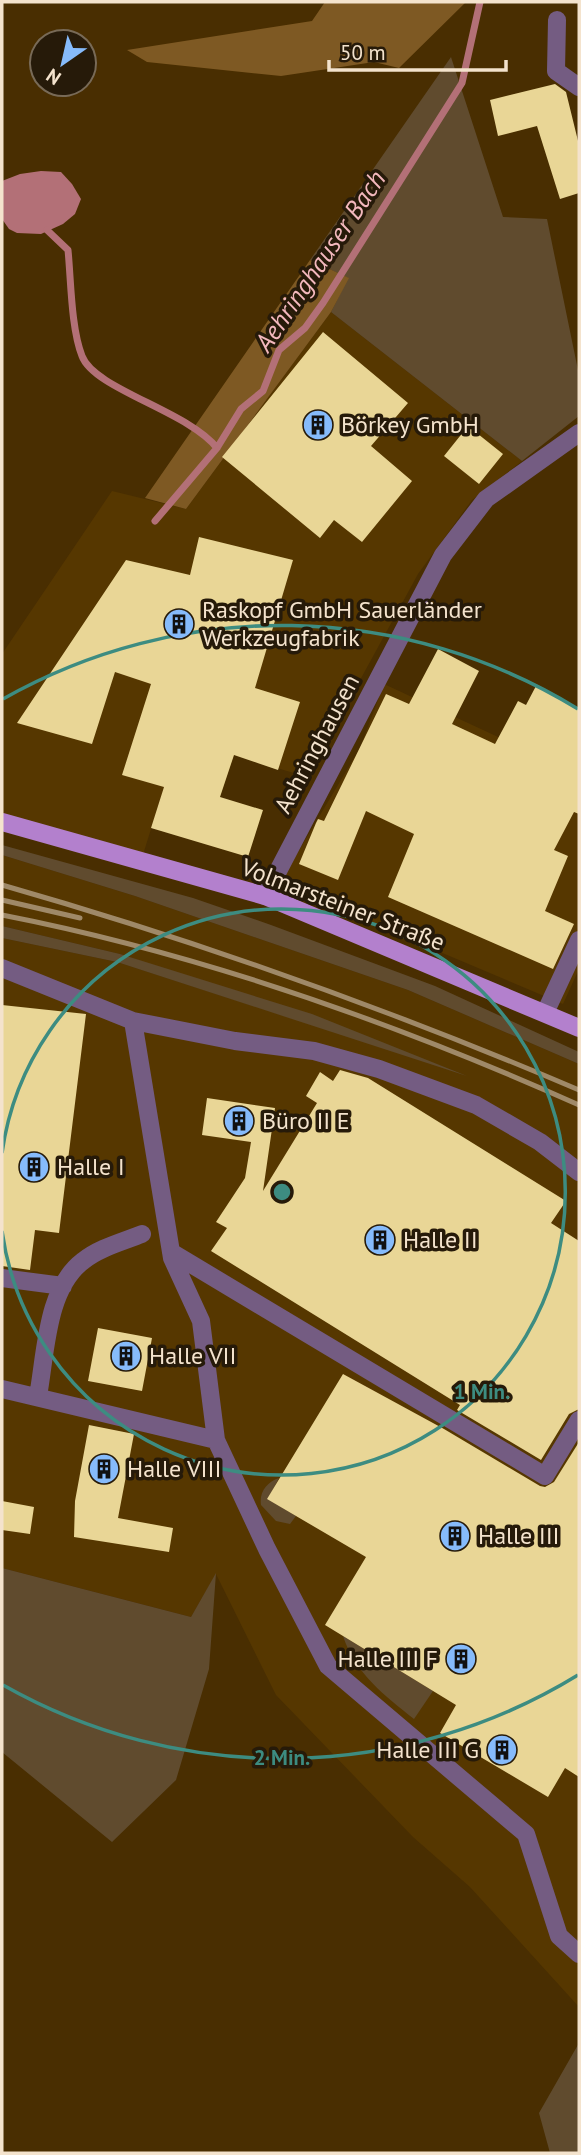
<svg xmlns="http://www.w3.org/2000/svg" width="581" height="2155" font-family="'PT Sans',sans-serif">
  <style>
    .built { fill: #563700 }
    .green { fill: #604b2e }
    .forest { fill: #7e5923 }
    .water { fill: #b37077 }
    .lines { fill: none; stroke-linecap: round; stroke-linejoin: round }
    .stream { stroke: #b37077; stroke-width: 7 }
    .building { fill: #e9d696 }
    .minor { stroke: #745c82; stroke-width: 18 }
    .major { stroke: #b380cd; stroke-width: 18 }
    .rail { stroke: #9f8968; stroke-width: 5 }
    .ring { fill: none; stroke: #3d8c81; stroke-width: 3.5 }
    .labels { text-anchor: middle; stroke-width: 7; stroke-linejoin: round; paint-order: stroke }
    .poi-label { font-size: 24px; fill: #f4e3cd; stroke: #261a09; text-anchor: start }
    .street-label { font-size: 24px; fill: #f4e3cd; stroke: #261a09 }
    .water-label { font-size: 26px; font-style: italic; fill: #f3b8bd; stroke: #261a09 }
    .centre { fill: #3d8c81; stroke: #261a09; stroke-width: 3.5 }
    .ring-label { font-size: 21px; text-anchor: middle; font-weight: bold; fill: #3d8c81; stroke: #261a09; stroke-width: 7; stroke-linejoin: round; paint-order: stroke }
  </style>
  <rect width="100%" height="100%" fill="#492e01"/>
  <path class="built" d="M331,312L522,461L472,500L418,574L307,777L234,755L220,797L166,781L141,861L2,822V654L112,491L186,509Z
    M384,684L567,769L579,748V969L563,1004L279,884L360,748Z
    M2,855L135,896L408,990L579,1064V2007L470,1887L413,1837L276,1695L216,1574L191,1617L2,1568V938L117,962L453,1070L120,954L2,926Z"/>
  <path class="green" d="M451,57L503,217L547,219L579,375V416L522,461L331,312L348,278L310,260Z
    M2,845L193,898L271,925L435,986L579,1052V1064L408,990L135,896L2,855Z
    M2,926L120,954L312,1014L467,1076L117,962L2,938Z
    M279,1478L268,1499L296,1516L290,1524L276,1521L261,1505C259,1492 267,1482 279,1478Z
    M2,1568L191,1617L216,1573L209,1669L176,1780L112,1842L2,1752Z
    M343,1636L433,1691L414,1719C385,1696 355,1673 343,1636Z
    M579,2043V2153H550L539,2113Z"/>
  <path class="forest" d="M325,2H466L399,68L374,62L281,76L147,62L127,50L312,21Z
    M310,260L349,278L331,312L186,509L145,498Z"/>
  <path class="water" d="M41,171L61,172L72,184L81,199L75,214L63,224L41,234L17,233L9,229L2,219V181L20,174Z"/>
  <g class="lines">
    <path class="stream" d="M47,230L68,250C71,280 71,328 82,356C94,389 188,411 217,448
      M155,521L217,448L241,409L263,391L279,350L305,328L323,303L462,83L480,2"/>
  </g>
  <path class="building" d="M555,84L566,92L579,145V193L560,199L537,126L498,136L490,100Z
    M323,332L408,403L371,446L412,481L362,542L334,520L320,538L222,457Z
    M468,426L503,454L479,484L444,456Z
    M199,537L293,560L255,688L300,702L278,770L234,755L220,797L263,810L248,857L151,828L164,787L122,775L151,684L115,672L92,744L17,723L126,560L190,575Z
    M438,649L479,671L452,724L495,744L518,701L526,705L536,686L579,709V814L574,812L554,850L568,856L545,911L574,924L553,969L388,897L414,834L366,811L338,880L299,864L316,823L318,819L324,821L386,694L409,704Z
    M2,1005L86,1014L59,1233L35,1230L30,1270L2,1266Z
    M340,1070L368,1078L566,1201L551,1223L579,1241V1409L569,1414L541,1460L457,1410L460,1405L211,1251L227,1228L216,1222L245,1178L251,1142L202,1135L207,1098L275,1108L263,1191L317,1103L306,1096L320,1072L333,1081Z
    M98,1328L152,1338L142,1391L88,1381Z
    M343,1374L444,1429L540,1486L545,1487L554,1482L579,1442V1777L565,1768L548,1797L440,1733L456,1705L325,1625L366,1557L267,1499Z
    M89,1425L134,1434L118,1518L173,1528L169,1552L74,1537L75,1501Z
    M2,1501L34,1507L30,1534L2,1530Z"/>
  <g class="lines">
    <path class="minor" d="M557,20L556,71L579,87
      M265,896L443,555L486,499L579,433
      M2,968L133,1021L235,1041L314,1051L379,1069L476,1105L540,1142L579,1172
      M545,1013L579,940
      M133,1021L172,1258L201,1321L216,1440L267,1549L328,1666L526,1834L559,1936L579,1954
      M171,1252L545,1476L579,1420
      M2,1278L63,1286
      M2,1389L216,1440
      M38,1396C46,1353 46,1289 83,1261C99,1248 122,1242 142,1234"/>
    <path class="major" d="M2,822L265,896L579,1028"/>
    <path class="rail" d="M2,885C198,941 391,1010 579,1090
      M2,900L80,918
      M2,915C202,954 393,1022 579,1105"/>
  </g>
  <g class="ring">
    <path d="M2 1153A283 283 0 1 1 2 1231"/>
    <path d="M578 1675A566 566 0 0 1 3 1685M3 699A566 566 0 0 1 578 709"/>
  </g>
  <defs>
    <g id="building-disc" transform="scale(1.575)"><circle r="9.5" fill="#86bbfb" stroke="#261a09"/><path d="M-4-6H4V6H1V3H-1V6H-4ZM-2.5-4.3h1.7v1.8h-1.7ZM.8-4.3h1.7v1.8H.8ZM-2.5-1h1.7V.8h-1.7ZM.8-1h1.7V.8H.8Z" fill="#111"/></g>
  </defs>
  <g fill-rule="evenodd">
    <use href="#building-disc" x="318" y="425"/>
    <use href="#building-disc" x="179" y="624"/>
    <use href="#building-disc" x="239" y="1121"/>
    <use href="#building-disc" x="34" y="1167"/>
    <use href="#building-disc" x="380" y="1240"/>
    <use href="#building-disc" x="126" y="1356"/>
    <use href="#building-disc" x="104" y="1469"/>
    <use href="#building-disc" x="455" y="1536"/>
    <use href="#building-disc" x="461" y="1659"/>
    <use href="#building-disc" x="502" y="1750"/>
  </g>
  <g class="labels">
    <g class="poi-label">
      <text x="341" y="433">Börkey GmbH</text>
      <text x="202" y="618">Raskopf GmbH Sauerländer<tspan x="202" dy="28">Werkzeugfabrik</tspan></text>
      <text x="262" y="1129">Büro II E</text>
      <text x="57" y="1175">Halle I</text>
      <text x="403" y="1248">Halle II</text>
      <text x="149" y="1364">Halle VII</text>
      <text x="127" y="1477">Halle VIII</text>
      <text x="478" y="1544">Halle III</text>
      <text x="438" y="1667" text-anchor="end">Halle III F</text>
      <text x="479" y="1758" text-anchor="end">Halle III G</text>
    </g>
    <g class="street-label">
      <text transform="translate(317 744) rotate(-62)" y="8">Aehringhausen</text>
      <text transform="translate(343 905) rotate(21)" y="8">Volmarsteiner Straße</text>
    </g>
    <g class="water-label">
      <text transform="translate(320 261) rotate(-56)" y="9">Aehringhauser Bach</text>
    </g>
  </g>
  <circle cx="282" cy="1192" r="10" class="centre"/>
  <g class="ring-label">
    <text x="482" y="1399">1 Min.</text>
    <text x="282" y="1765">2 Min.</text>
  </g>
  <rect width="581" height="2155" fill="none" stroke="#f4e3cd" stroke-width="7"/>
  <g transform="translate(63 63) rotate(214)"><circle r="33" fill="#261a09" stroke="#786a57" stroke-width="2"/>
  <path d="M0-5L12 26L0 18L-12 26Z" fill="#86bbfb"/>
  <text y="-10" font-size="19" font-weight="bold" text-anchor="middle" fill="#f4e3cd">N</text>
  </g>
  <path d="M329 60v10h177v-10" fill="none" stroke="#f4e3cd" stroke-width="3.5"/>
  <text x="340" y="60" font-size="21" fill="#f4e3cd" stroke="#261a09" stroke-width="5" paint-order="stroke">50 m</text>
</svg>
